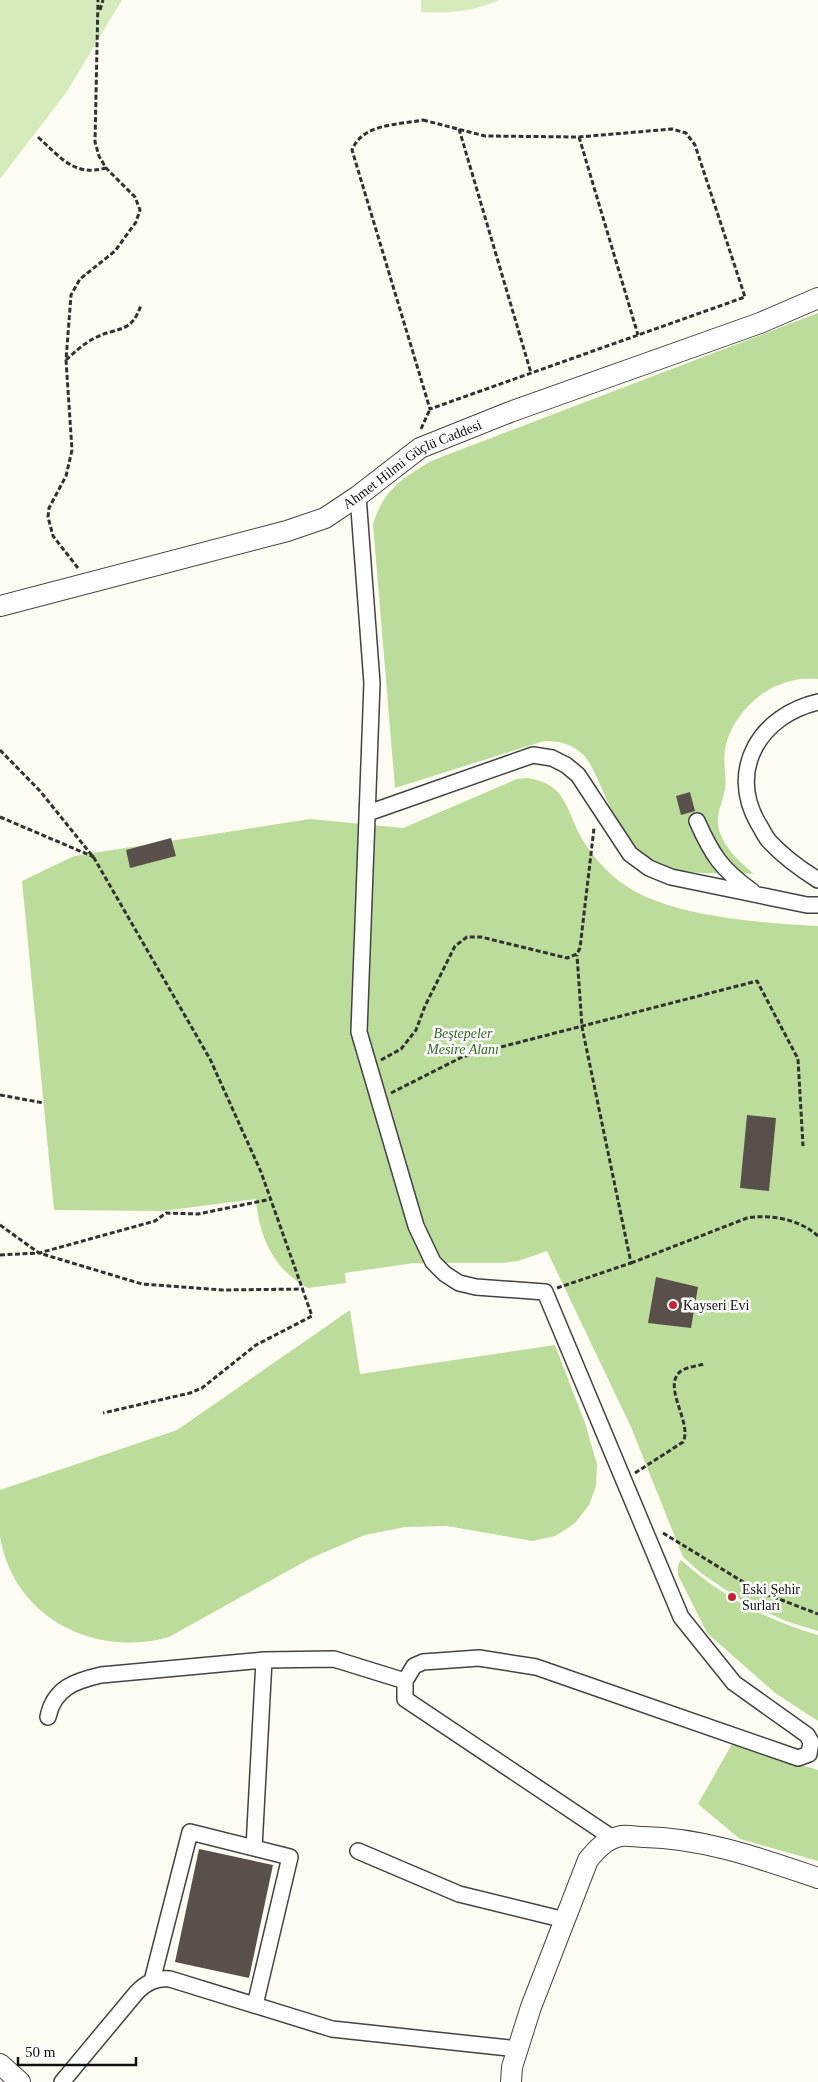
<svg xmlns="http://www.w3.org/2000/svg" width="818" height="2082" font-family="'Times New Roman',serif">
  <style>
    .green { fill: #d6ebbb }
    .forest { fill: #bbdc9a }
    .building { fill: #59504c }
    .lines { fill: none; stroke-linecap: round; stroke-linejoin: round }
    .minor-casing { stroke: #434343; stroke-width: 18 }
    .tertiary-casing { stroke: #434343; stroke-width: 22 }
    .path { stroke: #323232; stroke-width: 3; stroke-dasharray: 5 2.5; stroke-linecap: butt }
    .minor { stroke: #fff; stroke-width: 15 }
    .tertiary { stroke: #fff; stroke-width: 20 }
    .poi-dot { fill: #c32534; stroke: #fff; stroke-width: 2 }
    .labels { text-anchor: middle; stroke-width: 5; stroke-linejoin: round; paint-order: stroke }
    .street-label { font-size: 14px; fill: #101010; stroke: #fff }
    .park-label { font-size: 14px; font-style: italic; fill: #316a1e; stroke: #fff }
    .poi-label { font-size: 14px; fill: #101010; stroke: #fff; text-anchor: start }
  </style>
  <rect width="100%" height="100%" fill="#fffcf3"/>
  <path class="green" d="M0,0H122L66,93L0,179Z
    M421,0H500C474,11 449,14 421,12Z"/>
  <path class="forest" d="M818,313V679C777,674 737,705 726,744C722,761 727,775 725,789C722,806 714,816 720,833C726,850 741,863 754,874C726,873 684,876 659,864C626,848 612,812 598,780C593,770 589,759 580,752C570,743 557,741 544,741L395,788L373,524C384,489 402,479 431,461Z
    M527,778C568,784 565,810 582,839C593,857 608,874 626,886C672,917 763,923 818,926V1631L786,1621L744,1602L702,1574L683,1557L631,1427L547,1251L518,1261L503,1263H414L345,1273L346,1283L308,1288C274,1270 259,1237 256,1199L162,1211L54,1210L22,881L74,856L310,819L403,828L517,779Z
    M350,1310L360,1374L555,1345L585,1423L597,1464L596,1486L589,1505L575,1523L565,1530L555,1536L532,1541L447,1526L405,1527L365,1535L311,1558L169,1637C95,1658 13,1618 0,1536C0,1522 0,1505 0,1490L177,1430Z
    M681,1560C721,1596 766,1620 818,1635V1721L775,1693L707,1633L678,1575V1565Z
    M732,1744L818,1770V1861L740,1839L698,1804Z"/>
  <path class="building" d="M690,792L695,811L681,815L676,796Z
    M171,838L176,856L130,868L126,850Z
    M747,1115L776,1118L769,1191L740,1188Z
    M656,1277L698,1287L691,1328L648,1323Z
    M199,1849L273,1865L249,1978L175,1962Z"/>
  <g class="lines">
    <g class="minor-casing">
      <path id="minor" d="M358,496L372,683L359,1032L416,1226L433,1262L445,1274L459,1283L476,1287L545,1292L681,1617L734,1683L807,1735L811,1742L809,1754L798,1758L536,1667L479,1658L423,1662L414,1666L405,1681V1699L614,1839
        M818,702C761,715 727,769 758,823C762,829 765,837 770,842C783,856 802,870 818,880
        M368,813L533,755L552,758L566,765L578,775L630,854L649,868L671,877L807,905H818
        M697,821C712,855 722,870 752,891
        M48,1717C54,1688 75,1681 101,1675L264,1660L334,1659L405,1681
        M254,1848L264,1660
        M358,1851L459,1894L565,1920
        M152,1981L190,1832L290,1857L255,2005
        M62,2082L137,1992C147,1982 156,1978 170,1979L332,2029L518,2049"/>
    </g>
    <g class="tertiary-casing">
      <g id="tertiary">
        <path id="s1" d="M0,606L287,531L325,518L358,496L420,448L510,412L760,323L818,298"/>
        <path d="M0,2064L20,2082"/>
        <path d="M511,2082L512,2067L531,2007L588,1860C597,1849 606,1839 621,1836C628,1835 637,1837 644,1837C704,1838 762,1859 818,1878"/>
      </g>
    </g>
    <path class="path" d="M100,10L103,0
      M423,120L485,136L579,137L672,129L686,133L695,145L745,297L430,409L352,150C363,123 398,125 423,120Z
      M459,129L531,373
      M38,137C60,157 74,177 106,168
      M579,137L638,335
      M66,360C75,352 84,343 95,338C117,326 131,335 141,305
      M421,429L430,409
      M78,568L53,536L48,517L49,508L66,476L72,450L66,360L71,295L80,279L115,251L136,222L140,210L135,197L106,168L99,156L95,142L98,0
      M0,750L40,791L94,858L210,1059L261,1172L312,1316L256,1345L202,1388L190,1393L103,1413
      M0,817L94,857
      M381,1060L401,1049L416,1030L425,1006L455,946L467,937H481L567,958L577,954L580,948L594,828
      M391,1093L462,1057L757,981L798,1059L803,1146
      M0,1095L44,1103
      M0,1225L39,1253L142,1284L223,1290L304,1289
      M0,1255L39,1253L155,1221L166,1213L198,1214L271,1199
      M631,1263L747,1218C771,1214 799,1219 818,1236
      M557,1288L631,1263L582,1027L577,955
      M635,1473L683,1442C693,1423 661,1386 681,1371C687,1367 697,1366 704,1364
      M663,1533L758,1591L818,1614"/>
    <use href="#minor" class="minor"/>
    <use href="#tertiary" class="tertiary"/>
  </g>
  <g class="poi-dot">
    <circle cx="673" cy="1305" r="5"/>
    <circle cx="732" cy="1597" r="5"/>
  </g>
  <g class="labels">
    <g class="street-label">
      <text dy="5" stroke="none"><textPath href="#s1" startOffset="440">Ahmet Hilmi Güçlü Caddesi</textPath></text>
    </g>
    <g class="park-label">
      <text x="463" y="1038">Beştepeler<tspan x="463" dy="16">Mesire Alanı</tspan></text>
    </g>
    <g class="poi-label">
      <text x="683" y="1310">Kayseri Evi</text>
      <text x="742" y="1594">Eski Şehir<tspan x="742" dy="16">Surları</tspan></text>
    </g>
  </g>
  <path d="M18 2057v8h118v-8" fill="none" stroke="#101010" stroke-width="2.5"/>
  <text x="25" y="2057" font-size="15" fill="#101010" stroke="#ffffff" stroke-width="4" paint-order="stroke">50 m</text>
</svg>
